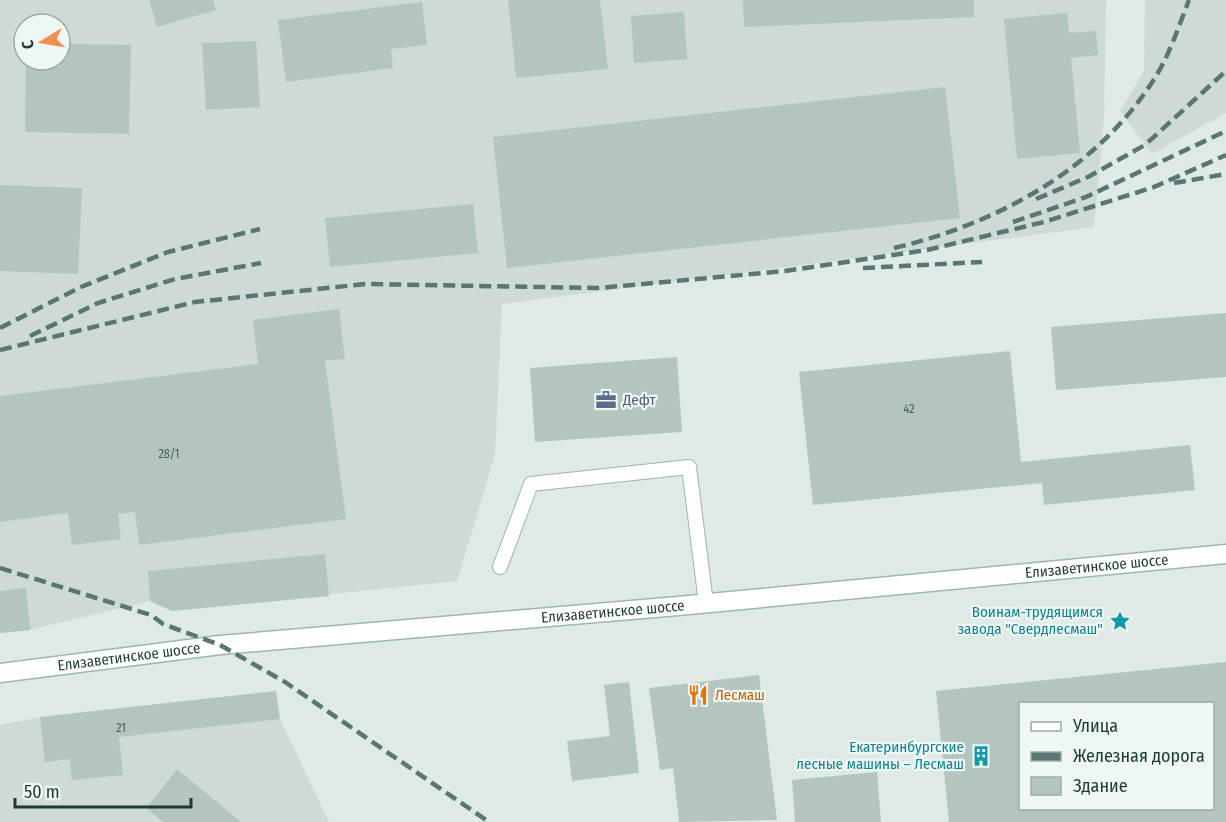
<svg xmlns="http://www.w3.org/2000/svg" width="1226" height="822" font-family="'Fira Sans Condensed',sans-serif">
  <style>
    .built { fill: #cddad6; fill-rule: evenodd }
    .building { fill: #b4c5c0; fill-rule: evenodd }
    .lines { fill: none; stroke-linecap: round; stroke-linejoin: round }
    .lane-casing { stroke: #a1b2ae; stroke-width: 16 }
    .secondary-casing { stroke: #9db6b0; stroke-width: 21 }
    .lane { stroke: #fff; stroke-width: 14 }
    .secondary { stroke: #fff; stroke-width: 18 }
    .rail { stroke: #597672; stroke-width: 4.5; stroke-dasharray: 12 6; stroke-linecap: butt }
    .labels { text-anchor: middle; stroke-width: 4.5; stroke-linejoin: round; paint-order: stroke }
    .number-label { font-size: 12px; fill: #445d58 }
    .service-label { font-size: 15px; fill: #4e5e75; stroke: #eff7f4; text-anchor: start }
    .street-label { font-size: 15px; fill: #1f3a36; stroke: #eff7f4 }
    .culture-label { font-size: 15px; fill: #0d838f; stroke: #eff7f4; text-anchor: end }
    .food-label { font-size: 15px; fill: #c56008; stroke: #eff7f4; text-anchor: start }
  </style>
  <rect width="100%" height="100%" fill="#deeae6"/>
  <path class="built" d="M0,0H1106L1104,119L1094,227L502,304L495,455L457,581L172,611L150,601L30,630L0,633ZM24,24H60V60H24Z
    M1145,0H1226V113L1152,154L1120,111L1144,71Z
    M276,691L280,719L329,822H0V725L40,717Z"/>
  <path class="building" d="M149,0H213L216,10L157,27Z
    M508,0H600L608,69L516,78Z
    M743,0H974V17L744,27Z
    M422,2L427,45L391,49L393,68L286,82L278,20Z
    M684,12L687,59L634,63L631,16Z
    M1067,13L1069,33L1096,31L1098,55L1071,58L1080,153L1017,159L1004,19Z
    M256,41L260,107L206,110L202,43Z
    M60,44L131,45L129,134L25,132L26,60H60Z
    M945,87L960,218L507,268L493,137Z
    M0,185L82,188L78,274L0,271Z
    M473,204L478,253L330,267L325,218Z
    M339,309L345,359L325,361L346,519L139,545L135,512L118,514L121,539L72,545L68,513L0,522V396L258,364L253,320Z
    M1226,313V377L1056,390L1051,327Z
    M1010,351L1021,462L1190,445L1195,490L1044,505L1042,483L813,505L799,372Z
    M677,357L682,432L535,442L530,368Z
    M325,554L329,596L172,611L150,601L148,571Z
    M26,588L30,630L0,633V591Z
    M1226,662V822H949L936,691ZM1020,704H1212V808H1020Z
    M759,675L777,820L679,822L673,768L660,770L649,688Z
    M629,682L639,773L572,781L567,741L610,736L604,685Z
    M276,691L280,719L119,737L123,775L72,780L70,759L45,762L40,717Z
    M177,769L241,822H163L146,808Z
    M877,772L881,822H795L792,780Z"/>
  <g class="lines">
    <g class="lane-casing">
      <path id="lane" d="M500,567L531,484L689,467L706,603"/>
    </g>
    <g class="secondary-casing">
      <g id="secondary">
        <path id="s1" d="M0,673L220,645L678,606L1226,554"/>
      </g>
    </g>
    <use href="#lane" class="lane"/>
    <use href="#secondary" class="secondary"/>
    <path class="rail" d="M1174,183L1226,174
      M1036,199L1088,177L1145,145L1226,71
      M1013,222L1086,197L1226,131
      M894,248C997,224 1100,168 1156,76C1170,54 1179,25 1189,0
      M863,268L982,262
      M0,328L81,287L168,252L260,229
      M30,336L98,303L175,279L261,263
      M0,350L195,302L365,284L599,288L785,271L927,250L1044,222L1154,187L1226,155
      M0,568L151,615L163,624L220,645L285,682L489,822"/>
  </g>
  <defs>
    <g id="office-bare" transform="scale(1.62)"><path d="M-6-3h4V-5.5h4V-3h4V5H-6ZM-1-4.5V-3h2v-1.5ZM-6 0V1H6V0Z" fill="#5c6f8a" stroke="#eff7f4" stroke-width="2.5" paint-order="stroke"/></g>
    <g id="sight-bare" transform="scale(1.62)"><path d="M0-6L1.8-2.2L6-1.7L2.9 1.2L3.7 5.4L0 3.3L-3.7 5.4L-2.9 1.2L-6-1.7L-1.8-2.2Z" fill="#0f9aa8" stroke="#eff7f4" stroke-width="2.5" paint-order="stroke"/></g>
    <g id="restaurant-bare" transform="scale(1.62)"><path d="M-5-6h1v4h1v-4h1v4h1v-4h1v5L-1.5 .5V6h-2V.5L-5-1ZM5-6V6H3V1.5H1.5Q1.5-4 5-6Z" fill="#e8710a" stroke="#eff7f4" stroke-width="2.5" paint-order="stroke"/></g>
    <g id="building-bare" transform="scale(1.62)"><path d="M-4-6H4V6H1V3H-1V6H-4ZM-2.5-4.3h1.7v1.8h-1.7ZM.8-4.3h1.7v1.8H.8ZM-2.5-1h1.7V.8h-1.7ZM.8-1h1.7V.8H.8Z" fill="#0f9aa8" stroke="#eff7f4" stroke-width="2.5" paint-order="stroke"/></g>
  </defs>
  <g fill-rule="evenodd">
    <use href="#office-bare" x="606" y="400"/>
    <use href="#sight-bare" x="1120" y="621"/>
    <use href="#restaurant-bare" x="698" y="695"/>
    <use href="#building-bare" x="981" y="756"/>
  </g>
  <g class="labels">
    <g class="number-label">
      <text x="909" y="413">42</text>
      <text x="169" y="458">28/1</text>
      <text x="121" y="732">21</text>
    </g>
    <g class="service-label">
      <text x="623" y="405">Дефт</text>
    </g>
    <g class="street-label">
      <text dy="5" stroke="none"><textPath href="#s1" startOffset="1102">Елизаветинское шоссе</textPath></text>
      <text dy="5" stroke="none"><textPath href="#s1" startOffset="616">Елизаветинское шоссе</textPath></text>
      <text dy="5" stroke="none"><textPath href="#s1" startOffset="130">Елизаветинское шоссе</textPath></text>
    </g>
    <g class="culture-label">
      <text x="1103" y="617">Воинам-трудящимся<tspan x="1103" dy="17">завода "Свердлесмаш"</tspan></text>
      <text x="964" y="752">Екатеринбургские<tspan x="964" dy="17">лесные машины – Лесмаш</tspan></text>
    </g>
    <g class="food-label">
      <text x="715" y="700">Лесмаш</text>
    </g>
  </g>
  <rect x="1019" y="702" width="195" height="108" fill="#eff7f4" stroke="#9caba8" stroke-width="1.5"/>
  <rect x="1031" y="722" width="30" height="9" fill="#ffffff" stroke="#9caba8" stroke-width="1.5"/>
  <text x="1073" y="732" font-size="18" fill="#1f3a36">Улица</text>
  <rect x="1031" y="752" width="30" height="9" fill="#597672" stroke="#9caba8" stroke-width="1.5"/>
  <text x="1073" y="762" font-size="18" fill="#1f3a36">Железная дорога</text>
  <rect x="1031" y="777" width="30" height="18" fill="#b4c5c0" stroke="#9caba8" stroke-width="1.5"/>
  <text x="1073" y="792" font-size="18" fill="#1f3a36">Здание</text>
  <g transform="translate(42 42) rotate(259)"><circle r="28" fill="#eff7f4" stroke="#9caba8" stroke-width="1.5"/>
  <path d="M0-4.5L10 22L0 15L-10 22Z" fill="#f48f52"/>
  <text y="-9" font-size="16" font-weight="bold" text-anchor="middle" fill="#1f3a36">С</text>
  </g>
  <path d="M15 798v9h176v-9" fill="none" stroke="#1f3a36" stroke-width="3"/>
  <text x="24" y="798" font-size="18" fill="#1f3a36" stroke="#eff7f4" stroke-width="4.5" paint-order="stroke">50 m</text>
</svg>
